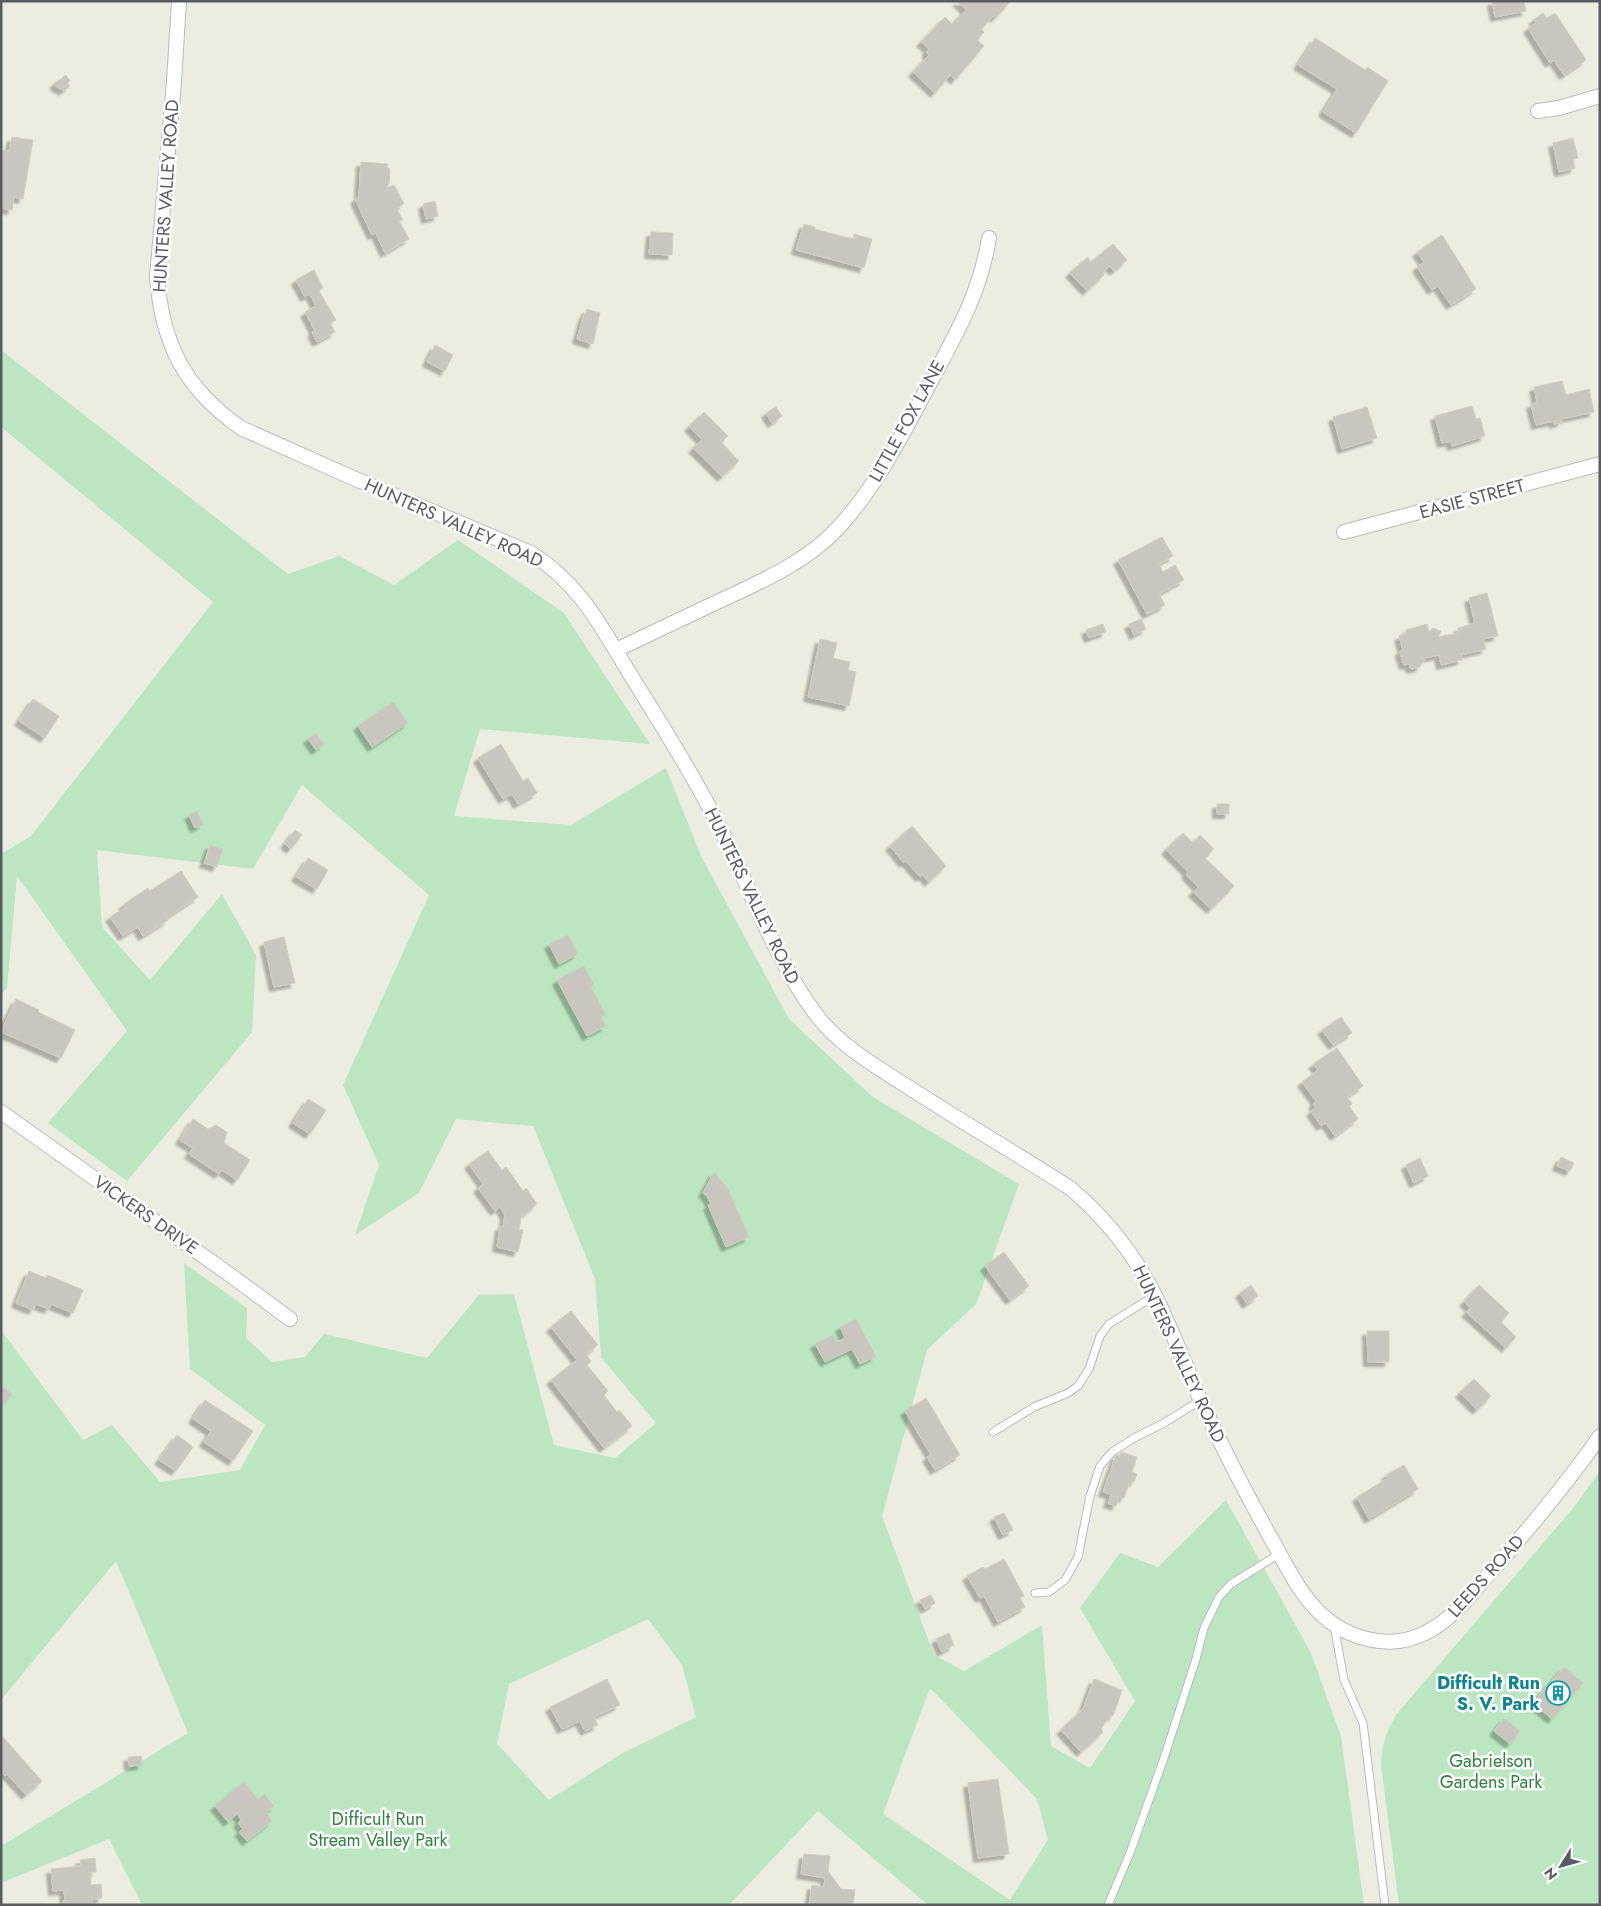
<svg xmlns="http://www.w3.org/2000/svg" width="1601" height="1906" font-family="Jost,sans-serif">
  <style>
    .green { fill: #bce6c1; fill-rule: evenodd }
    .building { fill: #c8c6be; stroke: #d2cebf; filter: url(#shadow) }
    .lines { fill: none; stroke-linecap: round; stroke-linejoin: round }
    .service-casing { stroke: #b9bac0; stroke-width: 9 }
    .minor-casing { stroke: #b9bac0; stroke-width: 16 }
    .service { stroke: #fff; stroke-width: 7 }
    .minor { stroke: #fff; stroke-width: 14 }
    .labels { text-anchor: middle; stroke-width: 5; stroke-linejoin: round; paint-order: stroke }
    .street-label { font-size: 18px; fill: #595c62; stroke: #fff }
    .culture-label { font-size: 18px; font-weight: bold; fill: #0d838f; stroke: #fff; text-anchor: end }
    .park-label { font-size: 18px; fill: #30823e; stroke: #fff }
  </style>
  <defs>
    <filter id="shadow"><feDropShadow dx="-4.5" dy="4.5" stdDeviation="1" flood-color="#0004"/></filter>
  </defs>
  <rect width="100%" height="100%" fill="#edece1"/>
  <path class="green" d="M1,350L288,574L339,556L394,585L458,540L564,613L650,744L480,729L454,816L571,825L666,768L702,858L789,1019L873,1097L1019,1184L976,1304L927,1350L882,1516L934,1655L964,1671L1042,1625L1051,1746L1090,1768L1135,1701L1080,1608L1120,1553L1158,1567L1226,1500L1310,1651L1341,1736L1364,1905H928L818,1811L729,1905H142L109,1839L1,1883V1846L188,1733L116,1561L1,1700V1330L83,1440L112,1425L160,1482L240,1470L265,1425L190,1369L184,1263L247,1308L246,1338L272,1362L305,1357L324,1334L427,1358L479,1295L514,1294L554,1445L615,1458L656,1423L601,1357L595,1279L533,1126L456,1119L419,1193L355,1235L379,1165L343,1085L429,895L302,785L253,869L97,850L102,927L150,980L222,894L256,955L252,1032L127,1181L48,1123L127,1031L17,876L7,988L1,995V854L31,836L213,602L1,427ZM648,1619L682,1665L696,1717L621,1754L549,1800L497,1744L509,1684ZM930,1688L1037,1799L1048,1840L1010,1900L883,1814Z
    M1600,1471V1905H1399L1381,1765C1382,1744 1386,1735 1395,1716L1574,1507Z"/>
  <path class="building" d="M957,1H1011L995,18L993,16L981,29L984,32L977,40L984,46L955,80L950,75L935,93L913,72L929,55L926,52L929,49L921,42L945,17L952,24L966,10Z
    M1492,1H1524L1526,11L1495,17Z
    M1543,13L1547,18L1555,13L1586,60L1564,75L1554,60L1550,63L1528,28L1536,23L1533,20Z
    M1315,38L1365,70L1367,67L1388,81L1356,133L1323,112L1337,89L1298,65Z
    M66,75L70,81L67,83L70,86L63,91L61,88L59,89L54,84Z
    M12,137L33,140L23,199L14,197L12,210L1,208V150L9,151Z
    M1573,138L1578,158L1573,159L1575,168L1559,172L1553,143Z
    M361,162L388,164L387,167L390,169L389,184L386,188L394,185L404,204L396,208L403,220L399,221L409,239L385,253L376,233L372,235L355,199L359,197Z
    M435,201L438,216L426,219L423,204Z
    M804,224L815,227L814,229L853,239L854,234L872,239L864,268L796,250Z
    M651,232L673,233L672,255L649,254Z
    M1442,235L1476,289L1451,305L1438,286L1432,290L1417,267L1424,262L1417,252Z
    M1113,244L1127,260L1114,271L1110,266L1102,273L1104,275L1087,291L1070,273L1088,257L1091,262Z
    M314,270L323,288L319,291L336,320L330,323L335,332L317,342L312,332L315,331L305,312L316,306L310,294L305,297L296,280Z
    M587,309L600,313L593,344L577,339L584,314L585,315Z
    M435,345L453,355L445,371L427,362Z
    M1562,381L1566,395L1589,389L1594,412L1561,419L1562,422L1554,424V421L1536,425L1531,404L1537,402L1534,387Z
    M1472,406L1476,419L1480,418L1485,436L1452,446L1451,441L1442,443L1435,416Z
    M776,407L782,416L772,423L766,413Z
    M1367,407L1377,438L1342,449L1333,417Z
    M704,412L728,436L721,442L739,461L722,477L693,448L702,440L689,427Z
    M1162,537L1173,556L1159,564L1163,572L1175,565L1184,580L1159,594L1165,605L1147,614L1118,560Z
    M1487,593L1498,636L1483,639L1486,649L1461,655L1462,660L1441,665L1439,655L1425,658L1420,667L1411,669L1409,664L1404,665L1400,653V651L1403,650L1399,636L1407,634L1406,630L1427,624L1429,632L1433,628L1441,631L1438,637L1459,633L1458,628L1475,623L1469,598Z
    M1141,619L1146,629L1134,635L1129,624Z
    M1103,624L1106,632L1089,638L1086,630Z
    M820,639L837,643L833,658L850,662L848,670L856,672L849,706L808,697Z
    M33,699L59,716L45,738L19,721Z
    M393,702L408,723L372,747L358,726Z
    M316,733L324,744L316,750L308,739Z
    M501,744L523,781L528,778L537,793L518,804L512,794L503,799L478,758Z
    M1217,804H1229V814H1217Z
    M197,811L203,824L195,828L189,815Z
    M912,826L946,866L929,882L923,875L920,877L906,861L904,863L890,846Z
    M295,830L302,835L291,849L285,844Z
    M1183,833L1193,843L1200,835L1214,849L1205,858L1234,886L1211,909L1193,892L1198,887L1186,874L1188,872L1166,850Z
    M210,845L223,849L217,867L204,863Z
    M308,858L328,870L317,889L296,877Z
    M181,871L198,897L167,917L168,920L143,936L138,927L123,936L110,917L125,908L123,905L148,888L150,891Z
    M568,935L578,954L559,964L549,944Z
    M284,937L295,983L274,987L264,942Z
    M584,966L594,985L591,987L606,1015L601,1017L606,1026L587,1036L557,980Z
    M16,999L39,1010L38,1012L75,1030L61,1058L1,1032Z
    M1341,1017L1352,1033L1333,1045L1322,1030Z
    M1337,1048L1363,1086L1347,1097L1352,1104L1349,1106L1358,1119L1335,1136L1326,1123L1321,1126L1311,1111L1316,1108L1313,1104L1316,1101L1302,1082L1318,1070L1313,1064Z
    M308,1099L326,1110L310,1134L293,1123Z
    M193,1119L208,1129L216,1125L227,1132L224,1143L250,1160L237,1180L222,1170L219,1174L189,1154L193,1148L180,1140Z
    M488,1151L502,1170L506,1167L523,1191L526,1188L537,1204L521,1217L519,1230H523L518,1252L497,1247L500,1226L503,1227L505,1215L500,1207L495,1211L478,1188L483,1184L469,1164Z
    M1561,1157L1574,1163L1570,1171L1557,1166Z
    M1420,1158L1428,1176L1414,1183L1406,1165Z
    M714,1172L728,1189L749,1237L726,1247L708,1205L711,1204L707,1196L703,1193Z
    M1004,1252L1029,1286L1010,1300L985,1266Z
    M29,1271L46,1278L47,1275L83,1290L73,1313L51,1304L49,1309L36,1304L33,1310L16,1303Z
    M1251,1285L1258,1296L1247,1304L1240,1293Z
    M1479,1285L1509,1313L1501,1322L1516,1337L1506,1348L1466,1312L1471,1308L1464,1302Z
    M571,1311L598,1345L586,1354L591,1361L587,1365L608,1391L604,1395L617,1412L619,1410L632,1426L604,1448L551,1380L577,1360L551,1327Z
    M856,1319L876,1356L860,1364L852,1349L825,1362L815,1344L833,1335L837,1342L845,1338L840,1327Z
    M1367,1331H1389V1362H1368Z
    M1474,1379L1491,1396L1477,1410L1460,1393Z
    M1,1385L12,1394L1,1407Z
    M926,1398L960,1455L935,1470L927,1457L931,1455L905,1411Z
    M205,1400L253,1431L233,1461L204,1442L211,1431L193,1419Z
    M177,1435L193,1447L176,1471L159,1460Z
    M1121,1452L1137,1457L1132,1472L1137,1474L1134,1482L1130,1481L1124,1498L1119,1497L1116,1506L1108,1503L1111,1494L1103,1492L1116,1455L1120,1456Z
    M1404,1465L1418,1489L1369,1519L1357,1497L1388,1478L1386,1475Z
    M1004,1513L1013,1530L1003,1535L994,1517Z
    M1004,1559L1024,1596L1020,1598L1025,1607L998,1622L984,1596L980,1598L967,1576L983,1567L985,1569Z
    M931,1595L935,1603L925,1609L920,1600Z
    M949,1633L954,1645L942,1652L936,1639Z
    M1564,1667L1583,1683L1552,1719L1533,1703Z
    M607,1679L620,1705L594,1717L598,1725L585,1731L580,1721L562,1729L550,1707Z
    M1094,1679L1122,1690L1113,1716L1110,1715L1101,1729L1103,1732L1081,1752L1061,1730L1083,1709Z
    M1504,1718L1520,1731L1510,1744L1494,1731Z
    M1,1735L42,1781L26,1795L7,1774L5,1776L1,1772Z
    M141,1756L142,1765L129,1766L128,1757Z
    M998,1779L1009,1854L978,1858L968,1783Z
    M244,1782L258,1799L264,1794L274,1806L266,1812L272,1821L247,1841L239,1832L243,1829L238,1823L241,1820L237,1814L228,1822L215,1806Z
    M804,1854L830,1856L828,1871L841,1889L855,1890L853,1905H809L812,1885L824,1887L825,1878L801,1874Z
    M95,1858L96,1872H90L91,1885L101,1884L102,1898L92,1899L93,1905H63V1901H65L64,1890L53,1891L51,1869L81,1866L80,1860Z"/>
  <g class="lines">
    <g class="service-casing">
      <path id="service" d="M993,1432L1034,1407L1068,1393L1078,1386L1089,1369L1100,1336L1109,1324L1154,1296
        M1035,1593L1049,1592L1065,1580L1078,1557L1090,1496L1100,1466L1112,1452L1134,1438L1164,1423L1201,1400
        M1334,1625L1344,1680L1363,1723L1385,1905
        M1108,1905L1130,1853L1164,1758L1196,1659L1204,1628L1219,1597L1231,1584L1279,1554"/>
    </g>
    <g class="minor-casing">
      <path id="minor" d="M179,1L174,82L157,277C162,344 185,389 241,428L353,478L531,553C581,585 600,625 630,674C662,726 694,776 721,830C753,893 775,961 818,1017C840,1045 872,1064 902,1083C957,1119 1014,1152 1070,1188C1103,1216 1129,1247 1150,1286C1172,1327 1187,1372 1207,1414C1227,1457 1249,1499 1272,1540C1286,1565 1299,1593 1320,1613C1347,1639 1390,1651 1425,1633C1452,1620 1470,1595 1489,1574C1528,1530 1566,1485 1600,1436
        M1538,111L1559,108L1600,96
        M1344,532L1600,464
        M616,650C649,634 682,619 715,603C758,583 806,563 839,527C878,484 903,433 930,383C956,334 980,294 989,238
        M1,1112L233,1277L290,1319"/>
    </g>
    <use href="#service" class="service"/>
    <use href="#minor" class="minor"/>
  </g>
  <defs>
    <g id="building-ring" transform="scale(1.25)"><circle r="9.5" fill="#fff" stroke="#0f9aa8" stroke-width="1.5"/><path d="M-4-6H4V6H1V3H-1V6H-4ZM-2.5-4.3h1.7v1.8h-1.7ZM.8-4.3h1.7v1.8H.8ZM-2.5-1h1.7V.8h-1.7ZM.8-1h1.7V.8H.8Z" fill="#0f9aa8"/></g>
  </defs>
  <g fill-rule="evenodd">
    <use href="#building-ring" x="1558" y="1693"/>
  </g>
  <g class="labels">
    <g class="street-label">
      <text transform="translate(166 196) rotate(-86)" y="6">HUNTERS VALLEY ROAD</text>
      <text transform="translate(907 421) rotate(-61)" y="6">LITTLE FOX LANE</text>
      <text transform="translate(1472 499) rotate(-15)" y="6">EASIE STREET</text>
      <text transform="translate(454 523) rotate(24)" y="6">HUNTERS VALLEY ROAD</text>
      <text transform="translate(752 896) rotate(64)" y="6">HUNTERS VALLEY ROAD</text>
      <text transform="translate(146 1215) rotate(35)" y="6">VICKERS DRIVE</text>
      <text transform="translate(1179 1354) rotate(65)" y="6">HUNTERS VALLEY ROAD</text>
      <text transform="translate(1486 1576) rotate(-48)" y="6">LEEDS ROAD</text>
    </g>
    <g class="culture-label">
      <text x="1540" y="1689">Difficult Run<tspan x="1540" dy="21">S. V. Park</tspan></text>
    </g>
    <g class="park-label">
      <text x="1491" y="1767">Gabrielson<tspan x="1491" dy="21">Gardens Park</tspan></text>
      <text x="378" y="1825">Difficult Run<tspan x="378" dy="21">Stream Valley Park</tspan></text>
    </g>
  </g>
  <rect width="1601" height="1906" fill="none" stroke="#595c62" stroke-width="5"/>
  <g transform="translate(1561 1866) rotate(233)" stroke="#ffffff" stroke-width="4" paint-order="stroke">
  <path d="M0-4L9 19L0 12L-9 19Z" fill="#595c62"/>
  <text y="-8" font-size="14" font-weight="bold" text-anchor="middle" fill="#595c62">N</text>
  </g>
</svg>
